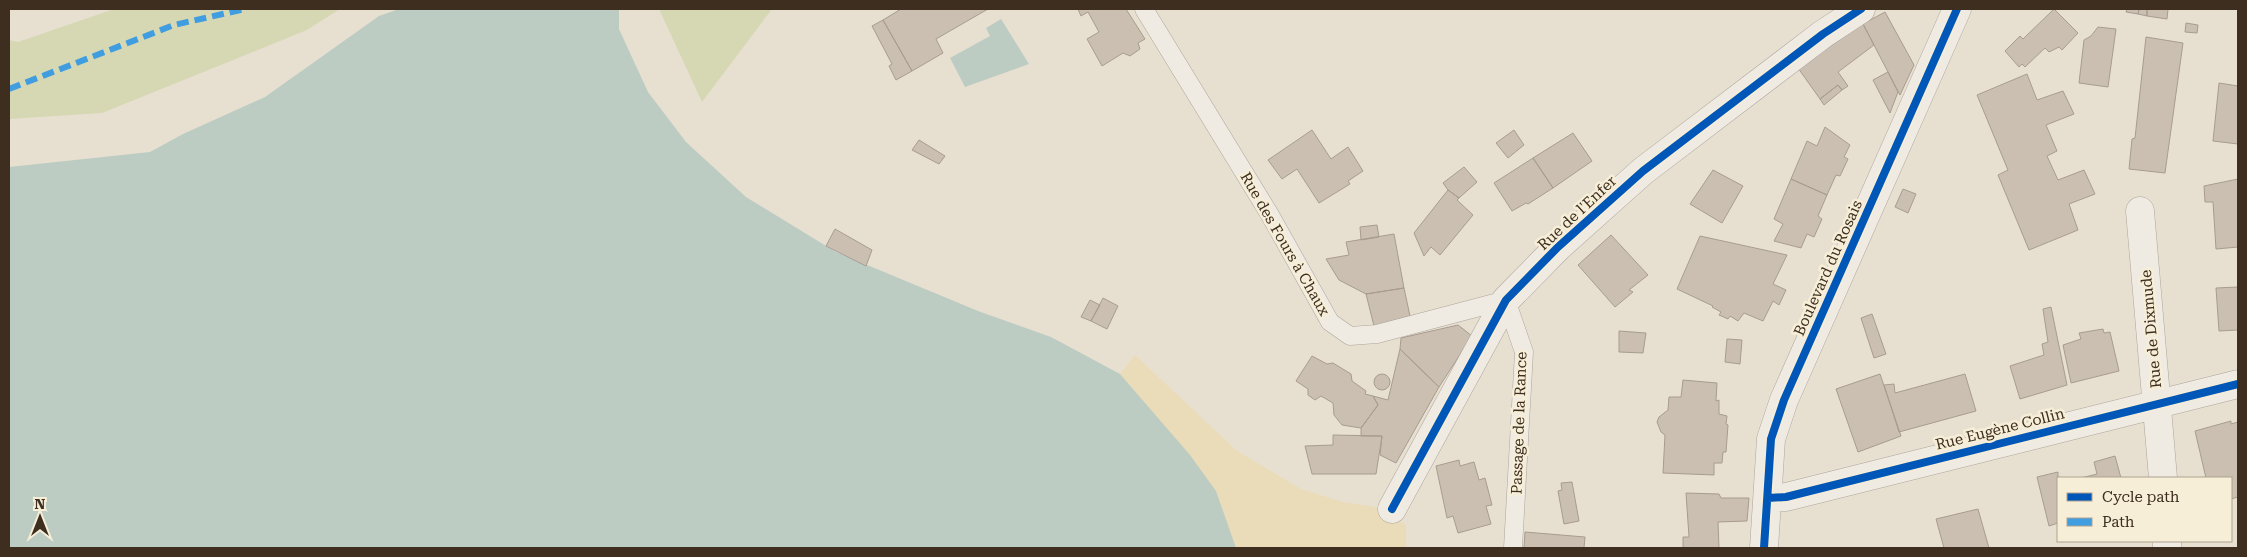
<svg xmlns="http://www.w3.org/2000/svg" width="2247" height="557" font-family="'Roboto Serif',serif">
  <style>
    .green { fill: #d6d7b3 }
    .sand { fill: #eadcb9 }
    .water { fill: #bcccc2 }
    .building { fill: #cbbfb2; stroke: #a89c90 }
    .lines { fill: none; stroke-linecap: round; stroke-linejoin: round }
    .lane-casing { stroke: #ada599; stroke-width: 19 }
    .street-casing { stroke: #ada599; stroke-width: 29 }
    .lane { stroke: #efebe3; stroke-width: 18 }
    .street { stroke: #efebe3; stroke-width: 28 }
    .quiet { stroke: #3f9de0; stroke-width: 6; stroke-dasharray: 12 6; stroke-linecap: butt }
    .cycleway-casing { stroke: #f7eed8; stroke-width: 11 }
    .cycleway { stroke: #0057b8; stroke-width: 8 }
    .labels { text-anchor: middle; stroke-width: 5; stroke-linejoin: round; paint-order: stroke }
    .street-label { font-size: 15px; fill: #3d2e20; stroke: #f7eed8 }
  </style>
  <rect width="100%" height="100%" fill="#e7e0d1"/>
  <path class="green" d="M114,9H340L307,30L102,113L9,119V40L18,42Z
    M659,9H772L702,102Z"/>
  <path class="sand" d="M1135,355L1237,451L1301,489L1343,502L1376,507L1406,525V548H1082L1120,374Z"/>
  <path class="water" d="M399,9H619V29L648,92L686,142L746,197L836,252L978,311L1051,337L1120,374L1190,455L1216,491L1236,548H9V167L150,152L183,134L265,97L379,16Z
    M1001,19L1029,64L965,87L950,58L990,36L986,28Z"/>
  <path class="building" d="M901,9H988L936,39L943,53L912,71L883,20Z
    M1078,9H1126L1145,39L1138,43L1140,49L1130,56L1123,53L1102,66L1087,39L1099,32L1088,12L1081,16Z
    M2054,9L2078,33L2062,50L2059,47L2049,52L2045,48L2025,67L2022,64L2019,67L2005,51L2020,36L2023,39Z
    M2127,9H2139L2138,14L2126,12Z
    M2139,9H2147V16L2138,14Z
    M2147,9H2168L2167,19L2147,16Z
    M1885,12L1914,65L1900,95L1863,24Z
    M883,20L912,71L896,80L889,66L892,64L872,26Z
    M2186,23L2198,25L2197,33L2185,32Z
    M1863,24L1874,45L1838,72L1848,86L1842,90L1838,85L1820,99L1798,68Z
    M2098,27L2116,29L2108,87L2079,83L2084,40L2091,36Z
    M2146,37L2183,43L2165,173L2129,169L2132,139L2135,138Z
    M1888,72L1898,92L1890,113L1873,80Z
    M2027,74L2037,100L2063,91L2074,114L2046,125L2057,151L2047,156L2058,180L2084,170L2095,194L2069,204L2078,230L2029,250L1998,175L2008,170L1977,95Z
    M2219,83L2238,86V144L2213,141Z
    M1838,85L1842,90L1824,105L1820,99Z
    M1825,127L1850,145L1844,157L1848,159L1840,176L1836,175L1827,195L1791,179L1807,141L1817,146Z
    M1312,130L1331,159L1348,147L1363,171L1348,181L1350,184L1319,203L1297,169L1282,179L1268,160Z
    M1514,130L1524,145L1508,158L1496,143Z
    M1573,133L1592,161L1553,188L1533,158Z
    M919,140L945,156L939,164L912,150Z
    M1533,158L1553,188L1528,204L1526,203L1512,211L1494,183Z
    M1464,167L1477,182L1459,198L1448,190L1443,183Z
    M1713,170L1743,186L1722,223L1690,204Z
    M1791,179L1827,195L1818,216L1822,219L1814,237L1807,234L1801,248L1774,241L1783,224L1774,219Z
    M2238,179V247L2216,249L2213,202H2205L2204,186Z
    M1903,189L1916,194L1908,213L1895,207Z
    M1448,190L1459,198L1457,200L1473,215L1440,255L1431,247L1424,256L1414,233Z
    M1377,225L1379,237L1361,240L1360,227Z
    M835,229L872,250L866,266L826,246Z
    M1394,234L1404,288L1366,294L1339,280L1326,259L1349,255L1346,242Z
    M1611,235L1648,275L1629,290L1633,292L1615,307L1578,265Z
    M1700,236L1787,255L1773,284L1786,290L1779,305L1773,301L1763,321L1744,313L1738,321L1730,316L1728,319L1719,315L1721,312L1712,307L1713,306L1677,289Z
    M2238,287V330L2219,331L2216,288Z
    M1404,288L1410,316L1374,326L1366,294Z
    M1103,298L1118,306L1107,329L1091,321Z
    M1090,300L1100,305L1091,321L1081,317Z
    M2051,307L2067,385L2020,399L2010,366L2044,355L2042,344L2048,342L2043,309Z
    M1872,314L1886,354L1874,358L1861,318Z
    M1458,325L1472,336L1439,387L1400,349L1401,338Z
    M2103,329L2104,333L2110,332L2119,371L2071,383L2063,345L2081,339L2079,333Z
    M1619,331L1646,333L1643,353L1619,352Z
    M1727,339L1742,340L1740,364L1725,362Z
    M1400,349L1439,387L1396,463L1380,455L1382,436H1361V428L1378,405L1373,396L1388,400Z
    M1312,356L1327,364L1333,363L1351,374L1352,381L1366,391L1365,394L1373,396L1378,405L1361,428L1342,425L1334,415L1333,403L1321,396L1315,400L1308,395V389L1296,381Z
    M1374 382a8 8 0 1 1 16 0a8 8 0 1 1-16 0Z
    M1880,374L1901,436L1858,452L1836,389Z
    M1965,374L1976,411L1899,432L1884,385L1894,384L1895,393Z
    M1683,380L1717,383L1716,401L1719,400V414L1727,416L1726,424L1728,425L1726,452H1723L1722,463H1714V475L1663,473L1665,435L1661,432L1657,422L1659,417L1668,410L1669,397H1681Z
    M2231,421V424L2238,422V497L2231,499V478H2206L2195,431Z
    M1333,435L1382,436L1376,474H1312L1305,446L1333,445Z
    M2115,456L2121,478H2081L2097,474L2094,462Z
    M1459,460L1460,466L1474,462L1479,480L1485,478L1492,505L1486,506L1491,524L1458,533L1453,516L1447,518L1436,466Z
    M2058,472V523L2049,526L2037,477Z
    M1572,482L1579,521L1564,524L1558,491L1562,490L1561,483Z
    M1686,493L1719,494L1721,498H1749L1747,521L1718,522L1719,548H1683V537H1689Z
    M1978,509L1989,548H1944L1936,519Z
    M1525,532L1585,537L1584,548H1524Z"/>
  <g class="lines">
    <g class="lane-casing">
      <path id="lane" d="M1144,9L1270,215L1330,322L1350,336L1377,334L1506,300L1524,352L1513,548"/>
    </g>
    <g class="street-casing">
      <path id="street" d="M2140,211L2163,478
        M1768,498L1786,497L2238,384
        M1392,509L1506,300L1558,247L1643,171L1823,34L1861,9
        M2167,541V548
        M1764,548L1771,439L1784,400L1957,9"/>
    </g>
    <use href="#lane" class="lane"/>
    <use href="#street" class="street"/>
    <path class="quiet" d="M9,89L174,25L245,9"/>
    <g class="cycleway-casing">
      <path id="cycleway" d="M1768,498L1786,497L2238,384
        M1392,509L1506,300L1558,247L1643,171L1823,34L1861,9
        M1764,548L1771,439L1784,400L1957,9"/>
    </g>
    <use href="#cycleway" class="cycleway"/>
  </g>
  <g class="labels">
    <g class="street-label">
      <text transform="translate(1577 213) rotate(-43)" y="5">Rue de l'Enfer</text>
      <text transform="translate(1285 244) rotate(60)" y="5">Rue des Fours à Chaux</text>
      <text transform="translate(1828 268) rotate(-66)" y="5">Boulevard du Rosais</text>
      <text transform="translate(2151 329) rotate(-95)" y="5">Rue de Dixmude</text>
      <text transform="translate(1519 423) rotate(-88)" y="5">Passage de la Rance</text>
      <text transform="translate(2000 429) rotate(-14)" y="5">Rue Eugène Collin</text>
    </g>
  </g>
  <rect width="2247" height="557" fill="none" stroke="#3d2e20" stroke-width="20"/>
  <rect x="2057" y="477" width="175" height="65" fill="#f7eed8" stroke="#ada18e"/>
  <rect x="2067" y="493" width="25" height="8" fill="#0057b8" stroke="#ada18e"/>
  <text x="2102" y="502" font-size="15" fill="#3d2e20">Cycle path</text>
  <rect x="2067" y="518" width="25" height="8" fill="#3f9de0" stroke="#ada18e"/>
  <text x="2102" y="527" font-size="15" fill="#3d2e20">Path</text>
  <g transform="translate(40 517)" stroke="#f7eed8" stroke-width="4" paint-order="stroke">
  <path d="M0-4L9 19L0 12L-9 19Z" fill="#3d2e20"/>
  <text y="-8" font-size="14" font-weight="bold" text-anchor="middle" fill="#3d2e20">N</text>
  </g>
</svg>
